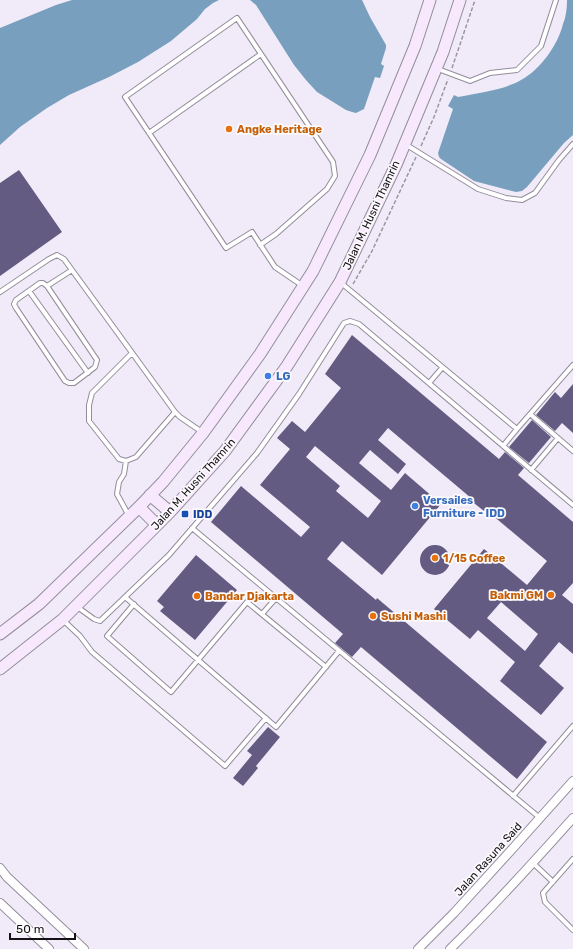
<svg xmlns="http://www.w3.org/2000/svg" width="573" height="949" font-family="Rubik,sans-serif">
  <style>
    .water { fill: #789fbd }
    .building { fill: #645b82; fill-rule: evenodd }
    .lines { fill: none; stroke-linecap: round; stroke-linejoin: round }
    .lane-casing { stroke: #938d9a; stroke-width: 6 }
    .street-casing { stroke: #938d9a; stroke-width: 10 }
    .secondary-casing { stroke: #938d9a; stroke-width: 13 }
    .path { stroke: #9a96a0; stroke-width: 1.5; stroke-dasharray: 4 2; stroke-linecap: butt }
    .lane { stroke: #fff; stroke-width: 4 }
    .street { stroke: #fff; stroke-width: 8 }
    .secondary { stroke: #f7e8fd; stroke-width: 11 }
    .food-dot { fill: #e8710a; stroke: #fcfafd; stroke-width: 1.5 }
    .shop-dot { fill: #3f7fe0; stroke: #fcfafd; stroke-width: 1.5 }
    .transit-dot { fill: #1a4fb4; stroke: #fcfafd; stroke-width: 1.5 }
    .labels { text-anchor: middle; stroke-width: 3.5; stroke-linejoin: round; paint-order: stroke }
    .food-label { font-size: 11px; font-weight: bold; fill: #c56008; stroke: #fcfafd; text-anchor: start }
    .street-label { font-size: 11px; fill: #131116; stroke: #fcfafd }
    .shop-label { font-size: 11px; font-weight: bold; fill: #366cbe; stroke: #fcfafd; text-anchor: start }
    .transit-label { font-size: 11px; font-weight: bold; fill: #164399; stroke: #fcfafd; text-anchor: start }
  </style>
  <rect width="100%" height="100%" fill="#f1ebf9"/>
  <path class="water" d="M72,0H219L213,3L205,9L197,19L171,41L138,62L109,77L69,95L47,108L20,127L0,145V28L56,5Z
    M250,0H362L370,17L386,45V48L381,64L384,66L380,78L375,77L364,109L356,113L352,112L346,110L317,92L306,80L294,65L256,5Z
    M567,0H573V135L564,143L527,187L522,191L516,192L474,181L441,159L439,157L438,153L453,109L448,106L454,95L458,97C477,93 504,90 521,80C540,70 558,45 563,24C566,17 567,8 567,0Z"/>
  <path class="building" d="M19,170L62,232L0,276V183Z
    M352,335L499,459L505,452L524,468L518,475L573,522V583L562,595L573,604V654L559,642L539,666L564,688L541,715L500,681L515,662L478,630L470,639L434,609L484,549L527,585L547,561L485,509L484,511L470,500L471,498L388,428L378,440L406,464L398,474L370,450L359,463L391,490L405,473L441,504L382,575L342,541L327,559L376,600L377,598L547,742L517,779L361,647L352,657L335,643L343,634L211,522L241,486L301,537L310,527L260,485L290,449L277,438L292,421L305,432L341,388L325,374ZM315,446L381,501L368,518L336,491L340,486L306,457ZM501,602L538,634L525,651L487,618Z
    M573,384V433L562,423L555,431L536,415L555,392L561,398Z
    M532,420L551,437L529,463L509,447Z
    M420 560a15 15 0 1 1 30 0a15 15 0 1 1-30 0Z
    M196,555L237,590L195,640L160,611L164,607L157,601Z
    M268,727L280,737L256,766L258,768L243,786L233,778L252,755L247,751Z"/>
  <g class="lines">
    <g class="lane-casing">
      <path id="lane" d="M438,69L470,81L490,73L517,70L541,46L556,0
        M149,133L261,54
        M405,144L478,189L506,198L522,200L535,193L559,160L573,144
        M260,245L276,234L327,189L335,176L333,162L237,18L125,97L226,248L252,232L275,267L303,286
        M340,282L517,429L503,446
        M40,283H43L47,286L97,360L95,367L74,383H69L65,381L16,308L14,304L16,300Z
        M47,286L72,270
        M29,291L88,373
        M0,292L49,259L57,255L64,259L175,412L136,457L126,461L119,459L89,421V405L92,393L132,353
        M429,383L442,368
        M175,412L180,417L202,432
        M530,414L573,451
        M517,429L573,365
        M126,461L124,474L119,482L117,494L129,516
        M531,470L558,438
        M192,528L540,818
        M125,597L276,727L339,651
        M134,604L107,636L171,692L247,602L326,667
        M76,606L94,619L100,621L169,555L257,453L299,394L344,323L350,321L359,324L573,505
        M262,614L276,598
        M63,620L80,636L92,652L225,766L266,718
        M513,796L573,726
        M573,859L543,893L545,902L573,930
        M533,863L553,882"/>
    </g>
    <g class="street-casing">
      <path id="street" d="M0,868L7,877L84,949
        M0,903L49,949
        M418,949L454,913L514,847L573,781
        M450,949C493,907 533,863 573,818"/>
    </g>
    <g class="secondary-casing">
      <path id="secondary" d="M150,495L170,512
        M139,507L157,525
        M0,634L39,604L139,507L163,482L203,433L260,354L313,271L370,155L415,46L430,0
        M0,669L63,619L170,512L225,451L287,366L340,282L396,165L443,52L460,0"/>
    </g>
    <path class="path" d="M452,68L475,0
      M421,146L434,117L448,79
      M353,284L372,251L416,157"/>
    <use href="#lane" class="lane"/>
    <use href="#street" class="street"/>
    <use href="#secondary" class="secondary"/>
  </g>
  <g class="food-dot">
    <circle cx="229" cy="129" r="4"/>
    <circle cx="435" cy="558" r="4"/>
    <circle cx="551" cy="595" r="4"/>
    <circle cx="197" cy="596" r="4"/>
    <circle cx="373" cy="616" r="4"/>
  </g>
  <g class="shop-dot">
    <circle cx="268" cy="376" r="4"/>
    <circle cx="415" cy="506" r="4"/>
  </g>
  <rect class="transit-dot" x="181" y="510" width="8" height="8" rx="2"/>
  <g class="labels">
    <g class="food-label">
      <text x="237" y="133">Angke Heritage</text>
      <text x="443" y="562">1/15 Coffee</text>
      <text x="543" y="599" text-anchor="end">Bakmi GM</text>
      <text x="205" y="600">Bandar Djakarta</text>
      <text x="381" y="620">Sushi Mashi</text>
    </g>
    <g class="street-label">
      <text transform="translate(371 215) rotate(-65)" y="4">Jalan M. Husni Thamrin</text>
      <text transform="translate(193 484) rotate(-48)" y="4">Jalan M. Husni Thamrin</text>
      <text transform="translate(488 859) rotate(-48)" y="4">Jalan Rasuna Said</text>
    </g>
    <g class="shop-label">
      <text x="276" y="380">LG</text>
      <text x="423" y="504">Versailes<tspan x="423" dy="13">Furniture - IDD</tspan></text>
    </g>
    <g class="transit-label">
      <text x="193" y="518">IDD</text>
    </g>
  </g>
  <path d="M10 933v6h65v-6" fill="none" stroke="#131116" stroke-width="2"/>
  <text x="16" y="933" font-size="12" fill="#131116" stroke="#fcfafd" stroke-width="3" paint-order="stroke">50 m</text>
</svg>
